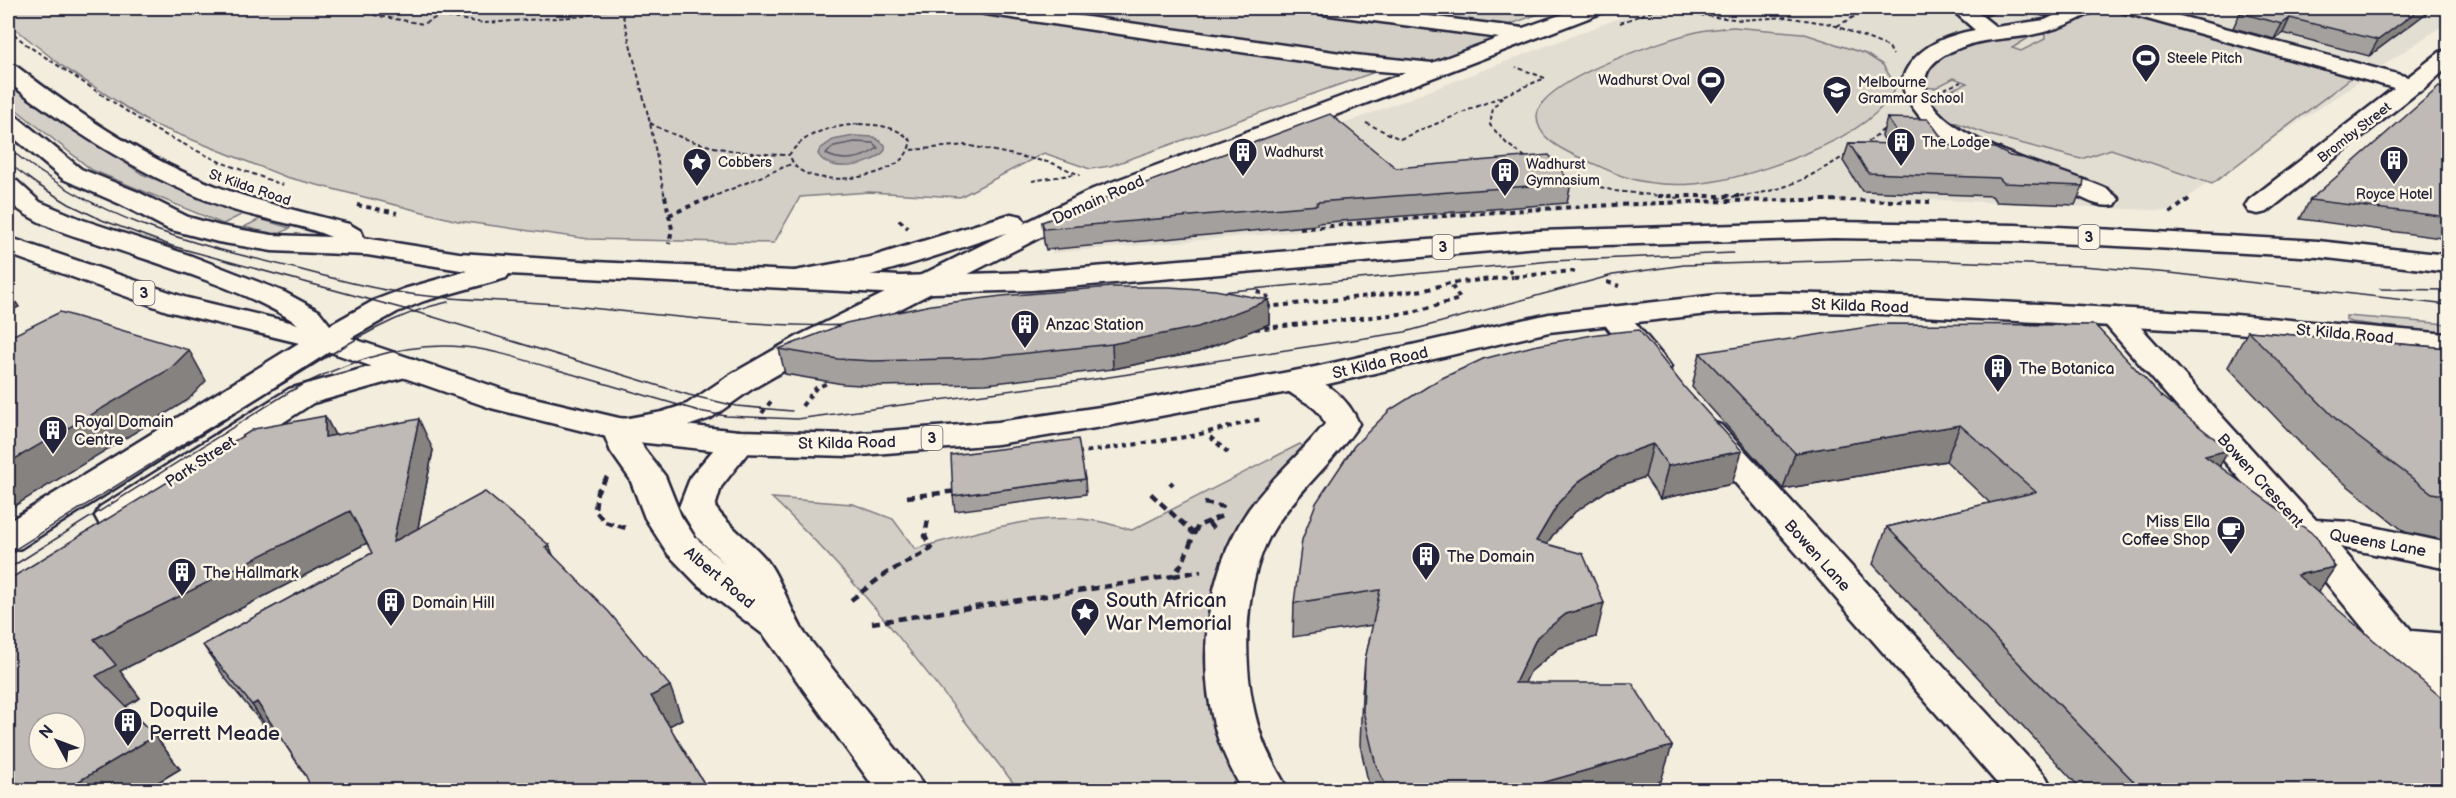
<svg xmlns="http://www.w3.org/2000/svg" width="2456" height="798" font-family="'Balsamiq Sans',sans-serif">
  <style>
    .built { fill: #e3ded2 }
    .green { fill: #d4cfc6; stroke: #7b7880; stroke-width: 1.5 }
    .water { fill: #aca7a6; stroke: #75727b; stroke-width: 1.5 }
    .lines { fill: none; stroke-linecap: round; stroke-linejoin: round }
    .shore { stroke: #595766; stroke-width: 1.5 }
    .minor-casing { stroke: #22223b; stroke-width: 5 }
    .major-casing { stroke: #22223b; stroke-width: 5 }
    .path-far2 { stroke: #22223b; stroke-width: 2; stroke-dasharray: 4.5 3; stroke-linecap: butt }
    .path-far1 { stroke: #22223b; stroke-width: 4; stroke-dasharray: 5 4.5; stroke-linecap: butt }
    .path { stroke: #22223b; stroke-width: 4.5; stroke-dasharray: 8 5; stroke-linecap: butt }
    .minor { fill: #fcf5e5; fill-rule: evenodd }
    .major { fill: #fcf5e5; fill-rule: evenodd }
    .tram { stroke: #22223b; stroke-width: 1.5 }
    .wall { fill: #a4a09d; stroke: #22223b; stroke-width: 1.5 }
    .shaded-wall { fill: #86827f; stroke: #22223b; stroke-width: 1.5 }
    .building { fill: #bfbab6; stroke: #22223b; stroke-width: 1.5; fill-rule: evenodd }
    .labels { text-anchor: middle; stroke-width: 5; stroke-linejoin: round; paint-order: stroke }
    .far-poi-label { font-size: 14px; fill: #22223b; stroke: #fcf5e5; text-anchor: start }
    .far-street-label { font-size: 14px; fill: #22223b; stroke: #fcf5e5 }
    .shield { fill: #fcf5e5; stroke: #63616e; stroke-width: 1.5 }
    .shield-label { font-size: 15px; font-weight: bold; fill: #22223b }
    .street-label { font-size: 16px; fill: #22223b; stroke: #fcf5e5 }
    .poi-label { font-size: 16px; fill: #22223b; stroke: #fcf5e5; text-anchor: start }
    .near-poi-label { font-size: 20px; fill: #22223b; stroke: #fcf5e5; text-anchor: start }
  </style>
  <rect width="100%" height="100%" fill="#f3edde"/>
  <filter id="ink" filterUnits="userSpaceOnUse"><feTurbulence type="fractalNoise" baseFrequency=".0167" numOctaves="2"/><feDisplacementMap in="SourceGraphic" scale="12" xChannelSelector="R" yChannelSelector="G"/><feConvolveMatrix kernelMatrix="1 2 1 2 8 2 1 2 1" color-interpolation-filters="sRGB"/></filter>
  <g filter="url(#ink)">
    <path class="built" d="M1645,8H2448V22L2207,183L2170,211L1942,200L1719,203L1524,212L1052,253L1059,233Z"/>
    <path class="green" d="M8,8H1555L1489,32L1506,35L1425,65L1403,62L1110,166L1090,169L1044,153L960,197L869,192L800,197L774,243L589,239L458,221L286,177L150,123L62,66L8,23Z
      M2105,8L2119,9L2286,55L2283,58L2352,77L2212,184L2111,149L2081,159L1993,136L1943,118L1924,92L1944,93L1967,83L1954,78L1935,88L1924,87C1927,41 1996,37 2030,32L2033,35L2012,48L2021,51L2045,39V35L2039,32L2064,26L2094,10Z
      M1733,27L1802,33L1866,54L1883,65L1896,86C1882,118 1839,140 1807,153C1750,176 1684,197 1622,176C1606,170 1591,162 1576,156C1559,148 1537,137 1537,116C1537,81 1670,37 1701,31C1712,29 1723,28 1733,27Z
      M8,84L142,174L243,214L223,224L92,170L8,103Z
      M260,219L290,228L278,235L244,227Z
      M2346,316L2448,324V334L2351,322L2346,320Z
      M1300,444L1304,447L1266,492L1227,735L1251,790H1019C940,691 865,585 772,498L853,504L893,519L915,549C970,534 1039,511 1096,521C1108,523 1120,527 1132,530Z"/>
    <path class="water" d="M854,136L874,137L885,145V150C874,166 829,175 818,154L820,149L833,140Z"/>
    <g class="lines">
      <path class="shore" d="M855,142L873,143L878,148C863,159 843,163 826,154L834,146Z"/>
      <g class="minor-casing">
        <path id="minor" d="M975,8H1024L1355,55L1432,63L1499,38L1322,14L1315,12L1312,8H1365L1523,28L1580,8H1607L1604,12L1111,201L822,349L752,389L711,418L679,429L639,437L644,449L665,476L681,516L694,536L726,565L698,538L679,507L691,476L727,434L739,431L751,434L756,442L721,487L715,507C729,527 748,539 764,557C779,574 791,612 805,634L918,777L925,790H876L764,635L697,584L668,554L645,518L630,479L611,452L602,429L607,422L662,412L687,404L730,375L800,335L1006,233C950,251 896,271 838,282C820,285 801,290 784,285L779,279L784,273L871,257L1011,214L1021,216L1025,222L1023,224L1093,189L1405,73L1355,69L985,14L978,12Z
          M1950,8H1972L1996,27L2045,20L2071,8H2096L2093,12C2071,24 2050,32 2025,36C2004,39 1982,39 1962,47C1946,53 1925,63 1925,83C1926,140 2067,170 2107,189L2119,199L2115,205C2097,209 2081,196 2064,190C2010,171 1948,158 1914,109C1904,95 1898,82 1908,67C1923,44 1949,35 1975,30Z
          M2119,8H2150L2408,77L2440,52L2448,50V67L2422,91L2418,92L2267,212L2258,214L2249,212L2245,206L2249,200L2394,88L2122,12Z
          M1613,306L1624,309L1666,360L1671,367L1666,374L1655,377L1644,374L1602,321L1598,315L1602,309Z
          M2115,308L2126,311L2316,520L2350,522L2448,543V569L2340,547L2412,631L2448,634V664H2440L2448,673V719L2433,714L2272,516L2104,323L2100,317L2104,311Z
          M326,331L337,333L342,340L337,347L21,548L8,552V522L315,333Z
          M405,357L416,360L421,367L416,374L313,403L126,525L113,528L100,525L95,516L100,507L289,389Z
          M1294,371C1322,378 1348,396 1359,424C1335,461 1299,489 1275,527C1241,581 1241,673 1260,732C1266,753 1278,771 1288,790H1242C1233,772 1222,753 1216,732C1196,659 1206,572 1249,509C1272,477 1301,454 1325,424C1317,400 1291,400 1278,381L1283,374Z
          M1709,421L1721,425L2046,777L2053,790H2003L1697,439L1692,432L1697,425Z"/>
      </g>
      <g class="major-casing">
        <path id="major" d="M8,64L16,66C79,114 146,160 221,188C262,203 306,213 349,224L361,231L364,238L459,253L594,262L901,276L1032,272L1539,231L1834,222L2015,225L2138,231L2318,241L2448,255V272L2318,257L2138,247L2015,241L1834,238L1539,247L1032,290L901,294L509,274L506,278L424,301L397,312L351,338L513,393L619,418L739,431L849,434L998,422L1107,406L1315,367L1549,314L1717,295L1778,293L1862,295L2018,303L2224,314L2448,334V352L2224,332L2018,321L1862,313L1778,311L1717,313L1549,332L1315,387L1107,426L998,444L849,456L739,453L619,440L491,408L316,347L167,311L8,254V237L187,298L298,324C245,290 175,269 115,249C79,237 36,227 8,201V179L17,181L40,202L83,220L189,255L284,292L319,311L330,325L375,300L404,289L467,271L367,255L272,251L218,242L168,229L120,204L63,179L8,133V114L16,116L81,169L138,192L188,217L220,226L272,235L331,237C300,223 263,220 230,209C148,180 76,134 8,82Z"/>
      </g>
      <path class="path-far2" d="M352,8L363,13L423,24L437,17
        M388,8L484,23L585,16L614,8
        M621,8L650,123L665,198
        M8,12L26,8
        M1620,23L1654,10L1742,20L1785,17L1831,24L1889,47L1893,55
        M1837,26L1870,8
        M8,29L27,45L155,130L220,162L283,185
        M1944,89L1961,82
        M1502,97L1493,108L1490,125L1507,144L1528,159
        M650,123C694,147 739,154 789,155
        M1366,123L1400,139L1545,78L1516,67
        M859,124C879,125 897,126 911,141C910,145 908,151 906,154C890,179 818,188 796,167C793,164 791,158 789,155C806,131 831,127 859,124Z
        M1862,146L1887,127
        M911,150L966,145L1052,163L1080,175
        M1564,177L1615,191L1679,198
        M1032,181L1075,174
        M710,198L791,164
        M1717,198C1777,194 1797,185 1848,154"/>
      <path class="path-far1" d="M665,196L672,229L669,244
        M1658,196H1739
        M357,205L397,213
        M2170,213L2189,199
        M669,215L714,196
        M899,220L908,228
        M1300,229C1509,208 1720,195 1930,202
        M1509,269L1513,277L1572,271L1578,273
        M1607,282L1619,286
        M1257,291L1269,298
        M1266,307L1425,290L1450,283L1513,277
        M1255,329L1409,313L1460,299L1450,283
        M802,406L816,388L830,382
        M762,413L772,400
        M1210,437L1231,455
        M1077,453L1192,436L1261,419"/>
      <path class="path" d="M607,477L597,492L595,510L605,522L629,529
        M1170,482L1173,485
        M907,497L957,491
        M1204,503L1229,508
        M1208,522L1215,531
        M1194,534L1198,526L1222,516
        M1173,576L1201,571
        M851,600L885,574L931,549L925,536L928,519
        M872,623L1173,576L1183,562L1194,534L1149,492"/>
      <use href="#minor" class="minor"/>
      <use href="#major" class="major"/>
      <path class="tram" d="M8,148C97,220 185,242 294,268C335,279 376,290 418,295C466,301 515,300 563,305C661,315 758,328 857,325
        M8,163L38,185L69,204L102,220L172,246L430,316L689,395L736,406L792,411
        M2380,289L2448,290
        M1210,293L1552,261L1733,253
        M8,554C100,496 192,437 286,382C337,351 389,314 448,302
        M8,569L289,392C342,363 403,341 464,347C496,350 527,361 558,370C605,384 652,397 699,411L726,416L797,419L1096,379L1405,332L1613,275L1684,265L1889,259L2082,266L2170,273L2448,305"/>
    </g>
    <path class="wall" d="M1699,8H1737L1725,12Z
      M1983,8H2007L1986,16L1983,14Z
      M2013,8H2071L2046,17Z
      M2433,8L2369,56L2283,33L2274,39L2233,28L2240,13Z
      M2448,89V239L2300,219L2310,200Z
      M1887,118L1948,146L2010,156L2083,186L2075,205L1996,202L1992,196L1862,191L1843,161L1849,143L1887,144L1882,136Z
      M1396,168L1571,183L1567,203L1317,223V225L1046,250L1044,242L1042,222Z
      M1269,300V324L1198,352L1113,369L986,384L878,386L843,384L785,374L779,349Z
      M2248,331L2448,348V541L2405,532L2318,462L2228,367Z
      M1700,353L2220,466L2318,592L2448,790H2082L1873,564L1887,527L1990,503L1946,461L1783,489L1692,387Z
      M1483,359L1732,484L1660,499L1645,477L1608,490L1575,512L1552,536L1547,544L1596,637L1559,648L1530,672L1524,683L1661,781L1628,790H1370L1360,745L1362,694L1365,660L1373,625L1293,637L1294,603Z
      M325,416L335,435L433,450L418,528L549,545L552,554L682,719L669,726L708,790H714L305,775L279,735L274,738L225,678L203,645L372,553L367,543L120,671L140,698L126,706L155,736L180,769L145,790H8Z
      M1085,479L1086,494L955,511L953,496Z"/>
    <path class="shaded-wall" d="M1726,8H1737L1725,12Z
      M1989,8H2007L1986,16Z
      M2050,8H2071L2046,17Z
      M2421,8H2433L2369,56L2378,40Z
      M2290,18L2283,33L2274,39L2282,24Z
      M8,290L19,307L8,312Z
      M1269,300V324L1198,352L1113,369L1112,344Z
      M189,350L206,381L188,400L8,510V463Z
      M325,416L341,447L325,437Z
      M419,419L433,450L409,574L393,542Z
      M1960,425L1946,461L1783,489L1795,453Z
      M1653,444L1645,477L1608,490L1575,512L1552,536L1529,575L1536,541L1559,502L1582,479L1616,457Z
      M2229,450L2208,486L2205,456Z
      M1742,451L1732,484L1660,499L1668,466Z
      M350,511L367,543L120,671L140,698L121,709L96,676L94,639Z
      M549,545L562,577L545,547Z
      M2335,567L2310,604L2297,575Z
      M1604,603L1596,637L1559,648L1530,672L1509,718L1515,683L1537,637L1566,614Z
      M670,686L682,719L664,729L651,696Z
      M257,702L279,735L274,738L252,705Z
      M155,736L180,769L145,790H64Z
      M1672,746L1661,781L1628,790H1517Z"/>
    <path class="building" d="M2247,8H2421L2378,40L2290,18L2282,24L2240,13Z
      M2439,87L2448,89V217L2310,200Z
      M1330,114L1396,168L1549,155L1571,183L1317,202V205L1044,229L1042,222Z
      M1887,118L1928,119L1948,146L1995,148L2010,156L2023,158L2084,179L2083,186L2004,183L1999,178L1868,173L1849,143L1905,144Z
      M1111,287H1169L1215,290L1269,300L1198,327L1112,344L982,358L873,361L838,359L779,349L846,323L931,305L1002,296Z
      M60,312L189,350L170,369L8,463V332L14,335Z
      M1887,324L2095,325L2162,397L2229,450L2205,456L2316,536L2335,567L2297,575L2448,703V790H2142L1887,527L2036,492L1960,425L1795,453L1700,353Z
      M1639,330L1686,389L1742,451L1668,466L1653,444L1616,457L1582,479L1559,502L1536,541L1583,554L1604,603L1566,614L1537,637L1515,683H1632L1672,746L1517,790H1388L1376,765L1363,711L1365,660L1380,590L1294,603L1302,540L1316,503L1354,446L1390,410L1438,380L1483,359L1533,346L1598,334Z
      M2248,331L2448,348V496L2432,493L2342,425Z
      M325,416V437L419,419L393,542L485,492L549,545L545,547L609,612L670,686L651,696L708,790L712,788L714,790H312L305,774L257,702L252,705L203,645L372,553L350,511L94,639L116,665L96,676L155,736L64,790H8V580L254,429ZM39,723H75V759H39Z
      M1078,439L1085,479L953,496L951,455Z"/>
  </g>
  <defs>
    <g id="stadium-pin" transform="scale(1.5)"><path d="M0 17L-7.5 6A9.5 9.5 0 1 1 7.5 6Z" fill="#22223b" stroke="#fcf5e5"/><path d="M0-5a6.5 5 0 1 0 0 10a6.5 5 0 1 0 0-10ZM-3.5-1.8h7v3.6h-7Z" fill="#fff"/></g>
    <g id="school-pin" transform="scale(1.5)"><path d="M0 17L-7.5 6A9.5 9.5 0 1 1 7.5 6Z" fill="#22223b" stroke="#fcf5e5"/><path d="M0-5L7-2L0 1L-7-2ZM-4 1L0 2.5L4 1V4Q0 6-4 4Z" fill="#fff"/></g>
    <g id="building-pin" transform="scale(1.5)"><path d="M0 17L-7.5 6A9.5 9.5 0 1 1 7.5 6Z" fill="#22223b" stroke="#fcf5e5"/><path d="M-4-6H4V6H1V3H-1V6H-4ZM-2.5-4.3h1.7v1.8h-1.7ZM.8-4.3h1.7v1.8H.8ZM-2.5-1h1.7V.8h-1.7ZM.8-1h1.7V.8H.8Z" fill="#fff"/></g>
    <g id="sight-pin" transform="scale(1.5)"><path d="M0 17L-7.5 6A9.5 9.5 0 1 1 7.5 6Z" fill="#22223b" stroke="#fcf5e5"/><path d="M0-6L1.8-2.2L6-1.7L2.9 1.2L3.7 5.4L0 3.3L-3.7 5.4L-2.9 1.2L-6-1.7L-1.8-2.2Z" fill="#fff"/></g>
    <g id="cafe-pin" transform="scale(1.5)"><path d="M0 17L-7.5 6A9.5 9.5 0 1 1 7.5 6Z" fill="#22223b" stroke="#fcf5e5"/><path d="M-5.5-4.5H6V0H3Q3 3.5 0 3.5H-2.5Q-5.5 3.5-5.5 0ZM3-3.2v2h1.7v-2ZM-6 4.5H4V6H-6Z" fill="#fff"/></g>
  </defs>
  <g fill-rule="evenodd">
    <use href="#stadium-pin" x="2146" y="58"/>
    <use href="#stadium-pin" x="1711" y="80"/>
    <use href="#school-pin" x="1837" y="90"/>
    <use href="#building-pin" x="1901" y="142"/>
    <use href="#building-pin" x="1243" y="152"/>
    <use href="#building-pin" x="2394" y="160"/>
    <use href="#sight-pin" x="697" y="162"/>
    <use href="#building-pin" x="1505" y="172"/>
    <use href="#building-pin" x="1025" y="324"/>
    <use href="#building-pin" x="1998" y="368"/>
    <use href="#building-pin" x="53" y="430"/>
    <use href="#cafe-pin" x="2231" y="530"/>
    <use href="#building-pin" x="1426" y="556"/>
    <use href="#building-pin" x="182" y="572"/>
    <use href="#building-pin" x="391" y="602"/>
    <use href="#sight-pin" x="1085" y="612"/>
    <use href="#building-pin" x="128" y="722"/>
  </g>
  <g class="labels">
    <g class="far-poi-label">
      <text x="2167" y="63">Steele Pitch</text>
      <text x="1690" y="85" text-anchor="end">Wadhurst Oval</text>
      <text x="1858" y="87">Melbourne<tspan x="1858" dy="16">Grammar School</tspan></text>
      <text x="1922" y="147">The Lodge</text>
      <text x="1264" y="157">Wadhurst</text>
      <text x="718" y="167">Cobbers</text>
      <text x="1526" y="169">Wadhurst<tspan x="1526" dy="16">Gymnasium</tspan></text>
      <text x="2394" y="199" text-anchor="middle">Royce Hotel</text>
    </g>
    <g class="far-street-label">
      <text transform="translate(2354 132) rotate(-38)" y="5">Bromby Street</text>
      <text transform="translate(250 187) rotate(19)" y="5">St Kilda Road</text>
    </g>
    <g class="shield">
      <rect x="2078.5" y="225" width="21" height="24" rx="4.5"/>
      <rect x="1432.5" y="235" width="21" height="24" rx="4.5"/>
      <rect x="133.5" y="281" width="21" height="24" rx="4.5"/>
      <rect x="921.5" y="426" width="21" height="24" rx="4.5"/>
    </g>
    <g class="shield-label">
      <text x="2089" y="242">3</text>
      <text x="1443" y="252">3</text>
      <text x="144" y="298">3</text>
      <text x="932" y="443">3</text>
    </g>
    <g class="street-label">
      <text transform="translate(1098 199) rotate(-24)" y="6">Domain Road</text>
      <text transform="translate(1860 305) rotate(2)" y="6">St Kilda Road</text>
      <text transform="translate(2345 333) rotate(5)" y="6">St Kilda Road</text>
      <text transform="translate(1380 362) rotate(-13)" y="6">St Kilda Road</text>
      <text transform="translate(847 442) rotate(-1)" y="6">St Kilda Road</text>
      <text transform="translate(200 461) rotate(-33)" y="6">Park Street</text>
      <text transform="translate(2261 480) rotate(48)" y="6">Bowen Crescent</text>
      <text transform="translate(2378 542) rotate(10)" y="6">Queens Lane</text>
      <text transform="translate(1818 555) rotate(48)" y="6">Bowen Lane</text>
      <text transform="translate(720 577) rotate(40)" y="6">Albert Road</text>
    </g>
    <g class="poi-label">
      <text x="1046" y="330">Anzac Station</text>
      <text x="2019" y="374">The Botanica</text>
      <text x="74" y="427">Royal Domain<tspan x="74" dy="18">Centre</tspan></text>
      <text x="2210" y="527" text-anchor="end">Miss Ella<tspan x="2210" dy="18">Coffee Shop</tspan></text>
      <text x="1447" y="562">The Domain</text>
      <text x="203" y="578">The Hallmark</text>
      <text x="412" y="608">Domain Hill</text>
    </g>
    <g class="near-poi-label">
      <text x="1106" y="607">South African<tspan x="1106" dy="23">War Memorial</tspan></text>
      <text x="149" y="717">Doquile<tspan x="149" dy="23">Perrett Meade</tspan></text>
    </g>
  </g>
  <rect width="2456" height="798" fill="none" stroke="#fcf5e5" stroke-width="30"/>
  <rect x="15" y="15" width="2426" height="768" fill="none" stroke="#22223b" stroke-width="2" filter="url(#ink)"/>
  <g transform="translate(57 741) rotate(311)"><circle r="28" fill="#fcf5e5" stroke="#a5a1a1" stroke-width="1.5"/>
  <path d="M0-4.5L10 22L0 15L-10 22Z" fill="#22223b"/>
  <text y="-9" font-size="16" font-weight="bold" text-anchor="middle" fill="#22223b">N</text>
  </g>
</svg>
